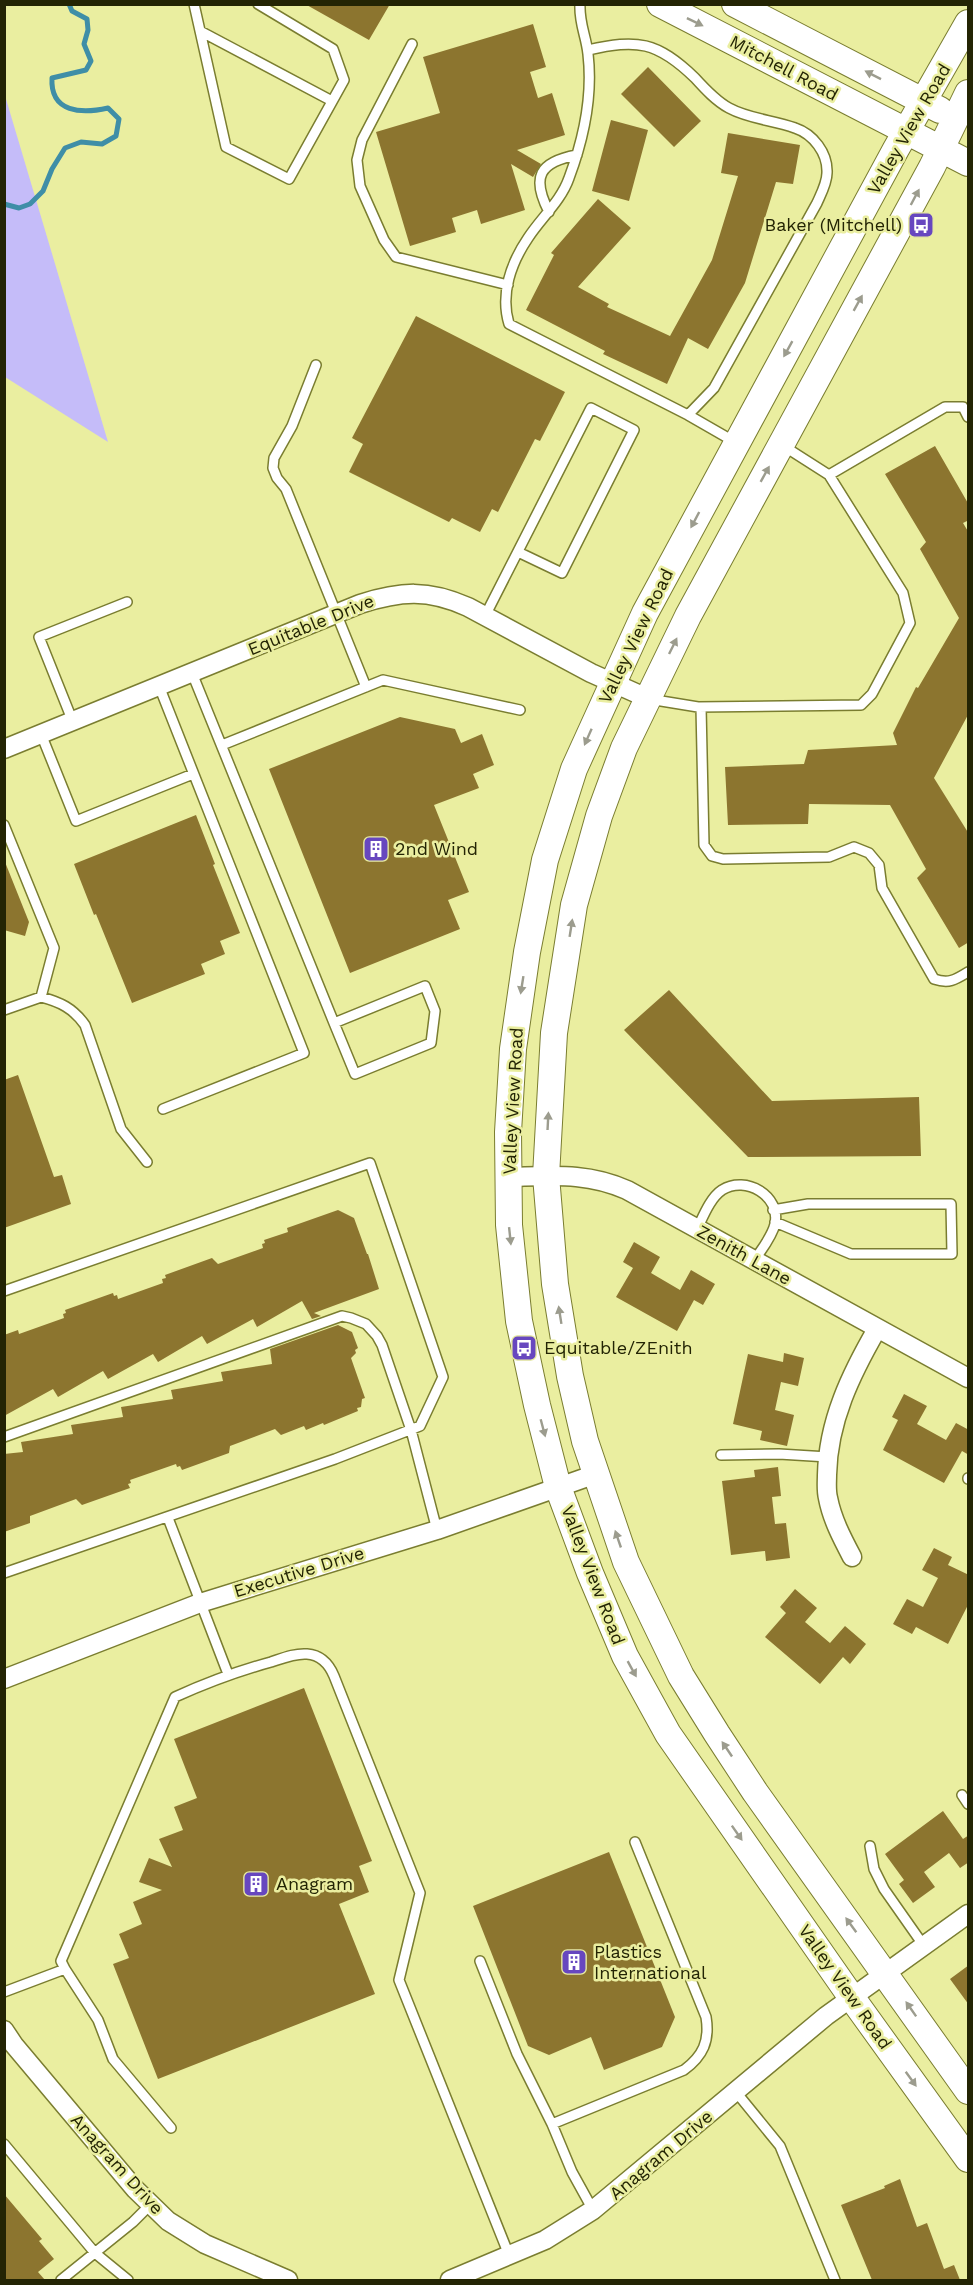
<svg xmlns="http://www.w3.org/2000/svg" width="973" height="2285" font-family="'Work Sans',sans-serif">
  <style>
    .green { fill: #c5bcf9 }
    .lines { fill: none; stroke-linecap: round; stroke-linejoin: round }
    .stream { stroke: #3f8ea7; stroke-width: 5 }
    .building { fill: #8c752f }
    .lane-casing { stroke: #7a7d30; stroke-width: 12 }
    .street-casing { stroke: #7a7d30; stroke-width: 21 }
    .secondary-casing { stroke: #7a7d30; stroke-width: 28 }
    .lane { stroke: #fff; stroke-width: 9 }
    .street { stroke: #fff; stroke-width: 18 }
    .secondary { stroke: #fff; stroke-width: 26 }
    .oneway { fill: #9c9c8e }
    .labels { text-anchor: middle; stroke-width: 5; stroke-linejoin: round; paint-order: stroke }
    .street-label { font-size: 18px; fill: #232404; stroke: #eaeea0 }
    .poi-label { font-size: 18px; fill: #232404; stroke: #eaeea0; text-anchor: start }
  </style>
  <rect width="100%" height="100%" fill="#eaeea0"/>
  <path class="green" d="M6,99L108,442L5,377Z"/>
  <g class="lines">
    <path class="stream" d="M4,204L19,208L30,204L43,191L52,169L65,148L81,142L102,144L116,136L119,119L108,108C82,114 50,113 52,78L86,70L91,61L84,44L88,30L87,19L72,11L69,4"/>
  </g>
  <path class="building" d="M305,4H390L369,40Z
    M533,24L546,67L530,72L538,98L552,93L565,135L517,150L541,164L533,177L511,164L525,210L481,224L477,210L452,218L456,232L410,246L376,132L440,113L423,57Z
    M648,67L701,121L674,147L621,94Z
    M611,120L648,130L629,201L592,191Z
    M728,133L800,145L793,184L776,182L745,283L708,349L688,338L667,384L603,354L605,351L526,310L554,255L551,253L598,199L631,228L578,287L609,304L607,307L670,336L712,260L738,176L721,173Z
    M416,316L565,392L540,441L535,439L498,512L492,509L480,532L452,518L449,522L349,472L363,444L352,438Z
    M935,446L969,505V520L963,523L969,533V713L934,778L969,834V942L959,948L917,878L926,869L890,805L809,804L808,824L728,825L725,767L804,764L808,750L897,745L893,733L916,687L918,688L959,618L920,549L926,542L885,474Z
    M400,717L455,729L461,743L482,734L494,765L473,774L479,788L434,805L469,892L448,900L460,929L350,973L269,769Z
    M196,815L215,864L213,865L240,933L220,941L225,954L201,964L205,974L132,1003L96,914L94,915L74,864Z
    M5,862L29,922L25,936L4,930Z
    M669,990L772,1101L919,1097L921,1156L748,1157L624,1030Z
    M18,1075L54,1177L62,1175L71,1204L4,1228V1080Z
    M338,1210L354,1218L367,1254H368L379,1289L314,1313L321,1316L312,1319L302,1301L257,1327L253,1319L207,1344L202,1336L158,1362L153,1354L108,1379L103,1371L58,1397L53,1389L4,1416V1335L18,1330L19,1334L64,1318L63,1314L66,1313L65,1310L113,1293L114,1296L117,1295L118,1299L163,1283L162,1279L166,1278L165,1275L212,1258L218,1264L263,1248L262,1244L265,1243L264,1240L288,1232L287,1228Z
    M634,1242L660,1257L651,1273L680,1290L691,1270L715,1284L703,1305L694,1300L677,1331L616,1297L633,1268L623,1262Z
    M338,1325L352,1332L358,1348L355,1350L356,1353L351,1358L365,1398L362,1399L361,1407L357,1408L358,1411L324,1425L323,1423L306,1430L304,1426L281,1435L275,1429L230,1446L229,1453L182,1470L180,1466L177,1467L176,1464L130,1480L131,1483L128,1484L130,1488L82,1505L76,1499L30,1516V1523L4,1532V1454L23,1452L21,1442L73,1434L71,1425L123,1417L121,1407L173,1399L171,1390L223,1381L221,1372L272,1364L270,1349Z
    M784,1353L804,1358L798,1386L781,1382L775,1410L794,1415L787,1446L760,1440L762,1431L733,1424L748,1354L783,1362Z
    M904,1394L927,1406L917,1424L946,1440L956,1423L969,1430V1455L962,1451L944,1483L883,1450L898,1420L892,1417Z
    M778,1467L781,1496L772,1497L775,1524L786,1523L790,1558L766,1561L765,1551L731,1555L722,1481L755,1477L754,1470Z
    M934,1548L952,1557L948,1565L969,1575V1603L948,1644L916,1627L912,1634L893,1624L907,1599L923,1607L938,1578L922,1570Z
    M795,1589L817,1608L805,1622L830,1643L845,1626L866,1644L850,1664L843,1657L820,1684L765,1637L786,1613L780,1607Z
    M304,1688L372,1861L359,1866L369,1892L339,1904L375,1994L158,2079L113,1964L129,1958L119,1934L142,1924L133,1902L162,1890L139,1882L149,1858L172,1867L159,1839L183,1830L174,1807L197,1798L174,1739Z
    M943,1811L963,1839L969,1835V1862L960,1868L949,1853L924,1872L935,1887L913,1903L899,1884L904,1880L885,1854Z
    M609,1852L675,2017L662,2047L604,2070L591,2037L549,2055L528,2046L473,1906Z
    M969,1965V2005L950,1979Z
    M900,2179L917,2227L927,2223L944,2269L954,2265L960,2280H872L841,2205L885,2188L884,2186Z
    M4,2194L42,2239L39,2241L54,2259L38,2272L45,2280H4Z"/>
  <g class="lines">
    <g class="lane-casing">
      <path id="lane" d="M194,4L226,147L289,179L344,80L333,49L258,4
        M580,4C579,24 586,35 588,54C593,97 584,138 569,178C561,201 541,218 528,238C511,263 500,294 509,324L688,415L735,442
        M200,31L332,101
        M412,44L362,140L357,160L360,186L384,240L396,257L508,285
        M588,50C637,39 657,41 695,78C705,89 716,101 729,108C749,119 773,120 795,128C813,134 828,153 827,173C827,183 821,194 817,203L714,388L688,415
        M549,212C531,177 539,162 577,155
        M316,365L292,426L274,458L273,468L277,478L286,489L366,687
        M829,475L945,407H963L968,417
        M485,616L591,408L634,430L562,573L518,552
        M192,673L334,1023L355,1074L431,1043L435,1011L425,986L334,1023
        M159,686L304,1053L163,1109
        M649,699L698,707L861,705L872,694L910,623L903,593L829,475L782,445
        M701,707L704,845L712,856L723,859L829,857L854,847L869,853L879,865L882,888L934,979C949,984 955,980 968,972
        M73,722L39,637L127,602
        M41,734L76,821L193,774
        M222,745L383,680L520,710
        M4,825L54,948L41,997C60,1002 73,1008 85,1025L121,1129L147,1162
        M4,1010L41,997
        M773,1210L808,1204H951L952,1254H851L775,1222
        M697,1229C703,1217 710,1198 722,1190C746,1175 781,1196 775,1224C772,1237 761,1250 754,1261
        M4,1291L370,1163L443,1377L420,1426L335,1459L4,1573
        M4,1437L342,1316L351,1318L366,1324L377,1336L382,1345L411,1430L437,1530
        M721,1455L779,1454L828,1457
        M968,1479V1478
        M168,1518L228,1674
        M962,1795L968,1804
        M870,1846L874,1869L884,1889L924,1946
        M480,1961L517,2054L552,2124L572,2172L593,2210
        M65,1969L98,2020L113,2059L171,2128
        M4,1992L65,1969L61,1961L175,1697C206,1683 238,1671 271,1662C283,1658 295,1653 307,1654C321,1655 329,1664 334,1676L420,1893L399,1980L509,2255
        M736,2092L780,2146L835,2280
        M552,2124L684,2070C703,2056 710,2041 706,2017L635,1842
        M4,2144L95,2253L128,2280
        M61,2280L133,2222L151,2204"/>
    </g>
    <g class="street-casing">
      <path id="street" d="M4,749L360,604C401,591 428,589 468,607L591,673L647,698
        M508,1177C552,1176 587,1172 627,1190L968,1378
        M852,1557C842,1538 832,1519 828,1498C826,1490 827,1482 827,1475C828,1421 851,1374 877,1329
        M4,1679L200,1603L437,1530L596,1474
        M4,2030L14,2045L135,2189L168,2221L205,2244L288,2280
        M450,2280L545,2240L593,2210L826,2016L968,1914"/>
    </g>
    <g class="secondary-casing">
      <path id="secondary" d="M660,4L968,163
        M735,4L940,110
        M968,23L896,149L645,613L574,769L545,860L527,952L513,1049L508,1132L509,1225L519,1321L537,1405L558,1487L590,1573L625,1656L668,1734L852,1998L968,2159
        M968,93L932,167L688,616L624,748L599,816L574,905L554,1033L546,1176L555,1284L570,1376L585,1441L626,1562L681,1676L717,1734L755,1792L968,2091"/>
    </g>
    <use href="#lane" class="lane"/>
    <use href="#street" class="street"/>
    <use href="#secondary" class="secondary"/>
  </g>
  <defs><path id="oneway-solid" d="M-6-.8H1V-3.2L6.5 0L1 3.2V.8H-6Z" transform="scale(1.5)"/></defs>
  <g class="oneway">
    <use href="#oneway-solid" transform="translate(695 22) rotate(26)"/>
    <use href="#oneway-solid" transform="translate(873 75) rotate(-153)"/>
    <use href="#oneway-solid" transform="translate(915 197) rotate(-62)"/>
    <use href="#oneway-solid" transform="translate(858 303) rotate(-61)"/>
    <use href="#oneway-solid" transform="translate(788 349) rotate(119)"/>
    <use href="#oneway-solid" transform="translate(765 474) rotate(-61)"/>
    <use href="#oneway-solid" transform="translate(695 520) rotate(118)"/>
    <use href="#oneway-solid" transform="translate(673 646) rotate(-64)"/>
    <use href="#oneway-solid" transform="translate(588 737) rotate(114)"/>
    <use href="#oneway-solid" transform="translate(571 928) rotate(-81)"/>
    <use href="#oneway-solid" transform="translate(522 985) rotate(99)"/>
    <use href="#oneway-solid" transform="translate(548 1121) rotate(-87)"/>
    <use href="#oneway-solid" transform="translate(510 1236) rotate(84)"/>
    <use href="#oneway-solid" transform="translate(560 1315) rotate(-99)"/>
    <use href="#oneway-solid" transform="translate(543 1428) rotate(75)"/>
    <use href="#oneway-solid" transform="translate(618 1539) rotate(-109)"/>
    <use href="#oneway-solid" transform="translate(632 1669) rotate(61)"/>
    <use href="#oneway-solid" transform="translate(727 1749) rotate(-124)"/>
    <use href="#oneway-solid" transform="translate(737 1833) rotate(55)"/>
    <use href="#oneway-solid" transform="translate(851 1925) rotate(-126)"/>
    <use href="#oneway-solid" transform="translate(911 2009) rotate(-125)"/>
    <use href="#oneway-solid" transform="translate(911 2079) rotate(54)"/>
  </g>
  <defs>
    <g id="bus-square" transform="scale(1.35)"><rect x="-9" y="-9" width="18" height="18" rx="4" fill="#6747bf" stroke="#eaeea0"/><path d="M-5-6H5V4H4V6H2V4H-2V6H-4V4H-5ZM-3.5-4V0h7V-4ZM-3.5 1.2v1.5H-2V1.2ZM2 1.2v1.5H3.5V1.2Z" fill="#fff"/></g>
    <g id="building-square" transform="scale(1.35)"><rect x="-9" y="-9" width="18" height="18" rx="4" fill="#6747bf" stroke="#eaeea0"/><path d="M-4-6H4V6H1V3H-1V6H-4ZM-2.5-4.3h1.7v1.8h-1.7ZM.8-4.3h1.7v1.8H.8ZM-2.5-1h1.7V.8h-1.7ZM.8-1h1.7V.8H.8Z" fill="#fff"/></g>
  </defs>
  <g fill-rule="evenodd">
    <use href="#bus-square" x="921" y="225"/>
    <use href="#building-square" x="376" y="849"/>
    <use href="#bus-square" x="524" y="1348"/>
    <use href="#building-square" x="256" y="1884"/>
    <use href="#building-square" x="574" y="1962"/>
  </g>
  <g class="labels">
    <g class="street-label">
      <text transform="translate(784 68) rotate(28)" y="6">Mitchell Road</text>
      <text transform="translate(909 129) rotate(-60)" y="6">Valley View Road</text>
      <text transform="translate(311 625) rotate(-22)" y="6">Equitable Drive</text>
      <text transform="translate(636 636) rotate(-64)" y="6">Valley View Road</text>
      <text transform="translate(513 1101) rotate(-87)" y="6">Valley View Road</text>
      <text transform="translate(744 1255) rotate(29)" y="6">Zenith Lane</text>
      <text transform="translate(299 1572) rotate(-17)" y="6">Executive Drive</text>
      <text transform="translate(593 1575) rotate(69)" y="6">Valley View Road</text>
      <text transform="translate(845 1987) rotate(55)" y="6">Valley View Road</text>
      <text transform="translate(661 2155) rotate(-40)" y="6">Anagram Drive</text>
      <text transform="translate(117 2164) rotate(48)" y="6">Anagram Drive</text>
    </g>
    <g class="poi-label">
      <text x="902" y="231" text-anchor="end">Baker (Mitchell)</text>
      <text x="395" y="855">2nd Wind</text>
      <text x="544" y="1354">Equitable/ZEnith</text>
      <text x="276" y="1890">Anagram</text>
      <text x="594" y="1958">Plastics<tspan x="594" dy="21">International</tspan></text>
    </g>
  </g>
  <rect width="973" height="2285" fill="none" stroke="#232404" stroke-width="12"/>
</svg>
